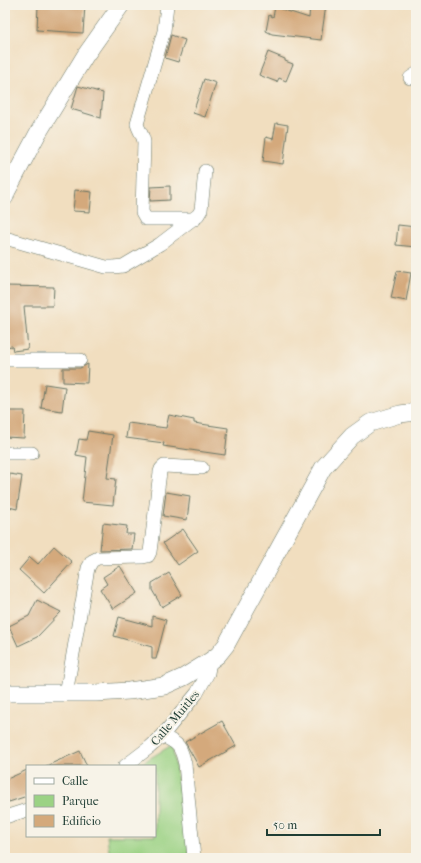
<svg xmlns="http://www.w3.org/2000/svg" width="421" height="863" font-family="'IM FELL French Canon',serif">
  <style>
    .green { fill: #9bd284; stroke: #5d885c }
    .building { fill: #d4a97b }
    .lines { fill: none; stroke-linecap: round; stroke-linejoin: round }
    .minor-casing { stroke: #687565; stroke-width: 14 }
    .tertiary-casing { stroke: #687565; stroke-width: 18 }
    .minor { stroke: #fff; stroke-width: 13 }
    .tertiary { stroke: #fff; stroke-width: 17 }
    .labels { text-anchor: middle; stroke-width: 4; stroke-linejoin: round; paint-order: stroke }
    .street-label { font-size: 12px; fill: #1f3d34; stroke: #f7f3e8 }
  </style>
  <rect width="100%" height="100%" fill="#f7f3e8"/>
  <filter id="ink" filterUnits="userSpaceOnUse"><feTurbulence type="fractalNoise" baseFrequency=".025" numOctaves="2"/><feDisplacementMap in="SourceGraphic" scale="8" xChannelSelector="R" yChannelSelector="G"/><feConvolveMatrix kernelMatrix="1 2 1 2 8 2 1 2 1" color-interpolation-filters="sRGB"/></filter>
  <filter id="wash" filterUnits="userSpaceOnUse"><feTurbulence type="fractalNoise" baseFrequency=".012" numOctaves="4" result="noise"/><feDisplacementMap in="SourceGraphic" scale="16" xChannelSelector="R" yChannelSelector="G"/><feGaussianBlur stdDeviation="0.9" result="paint"/><feColorMatrix in="noise" values="0 0 0 0 0 0 0 0 0 0 0 0 0 0 0 0 0 1.4 0 .05"/><feComposite in="paint" operator="in"/></filter>
  <g filter="url(#wash)">
    <rect width="100%" height="100%" fill="#f1debf"/>
    <path class="green" d="M172,745L190,858H110L107,836H155V766H137Z"/>
    <g id="blocks">
      <path class="building" d="M38,5H85L83,33L37,30Z
        M310,5H326L321,40L272,34L266,31L269,15L273,17L275,7L309,18Z
        M171,35L185,40L178,62L165,58Z
        M268,52L285,59V61L293,64L286,81L279,78L277,82L259,75Z
        M204,79L216,83L205,117L193,113Z
        M78,86L103,93L101,118L71,109Z
        M276,123L288,125L283,164L263,161L266,137L273,139Z
        M170,186V200L150,201L151,187Z
        M75,190L92,192L90,212L73,211Z
        M398,225L416,227V247L396,245Z
        M397,271L411,273L406,301L391,298Z
        M5,286L54,287L53,306H24L28,349L13,351L12,346L5,347Z
        M88,364L87,383L63,382V368H80Z
        M45,384L65,387L62,411L41,408Z
        M5,411H25L24,438L5,437Z
        M169,415L194,420V423L228,428L225,455L190,450L163,446L164,443L126,438L128,423L166,428Z
        M88,431L113,435L107,478L116,479L113,505L82,502L87,457L76,455L79,439L86,440Z
        M10,474L22,476L17,509L5,506Z
        M166,492L190,496L187,520L163,516Z
        M103,523L127,526L126,534H134L132,549L100,550Z
        M183,529L198,551L178,565L163,543Z
        M54,546L72,562L44,593L19,570L30,557L38,564Z
        M120,566L137,593L113,609L100,589L107,584L103,577Z
        M169,573L182,595L162,607L152,590V583Z
        M37,600L61,612L37,637L18,646L9,626L29,616Z
        M152,616L166,620L156,659H152V647L114,636L119,617L152,626Z
        M222,721L236,746L199,767L185,742Z
        M80,751L87,766H46Z
        M27,770V796L9,802L5,793V780Z"/>
    </g>
  </g>
  <g filter="url(#ink)">
    <use href="#blocks" fill-opacity="0" stroke="#687565" stroke-width="1"/>
    <g class="lines">
      <g class="minor-casing">
        <path id="minor" d="M167,5L164,31L137,124C139,131 143,135 144,142L142,212L146,219H195
          M410,78L416,74
          M5,238L106,267H113L123,266L160,244L198,215L201,210L205,171
          M5,360H80
          M5,453H32
          M66,694L88,568L92,561L98,558L143,557L148,556L150,552L160,472L161,469L164,466L202,468
          M162,736C179,743 181,747 185,764L194,858
          M125,766L150,747L162,736L197,693L208,673L210,661
          M5,817L27,810"/>
      </g>
      <g class="tertiary-casing">
        <path id="tertiary" d="M5,197L7,191L38,133L85,56L121,5
          M5,693H96L129,691L164,686L184,677L210,661L218,655L226,645L323,468L352,436L370,423L400,414L416,412"/>
      </g>
      <use href="#minor" class="minor"/>
      <use href="#tertiary" class="tertiary"/>
    </g>
  </g>
  <g class="labels">
    <g class="street-label">
      <text transform="translate(175 718) rotate(-50)" y="4">Calle Muitles</text>
    </g>
  </g>
  <rect width="421" height="863" fill="none" stroke="#f7f3e8" stroke-width="20"/>
  <rect x="26" y="765" width="130" height="72" fill="#f7f3e8" stroke="#a1aaa0"/>
  <rect x="34" y="778" width="20" height="6" fill="#ffffff" stroke="#a1aaa0"/>
  <text x="62" y="785" font-size="12" fill="#1f3d34">Calle</text>
  <rect x="34" y="795" width="20" height="12" fill="#9bd284" stroke="#a1aaa0"/>
  <text x="62" y="805" font-size="12" fill="#1f3d34">Parque</text>
  <rect x="34" y="815" width="20" height="12" fill="#d4a97b" stroke="#a1aaa0"/>
  <text x="62" y="825" font-size="12" fill="#1f3d34">Edificio</text>
  <path d="M267 829v6h113v-6" fill="none" stroke="#1f3d34" stroke-width="2"/>
  <text x="273" y="829" font-size="12" fill="#1f3d34" stroke="#f7f3e8" stroke-width="3" paint-order="stroke">50 m</text>
</svg>
